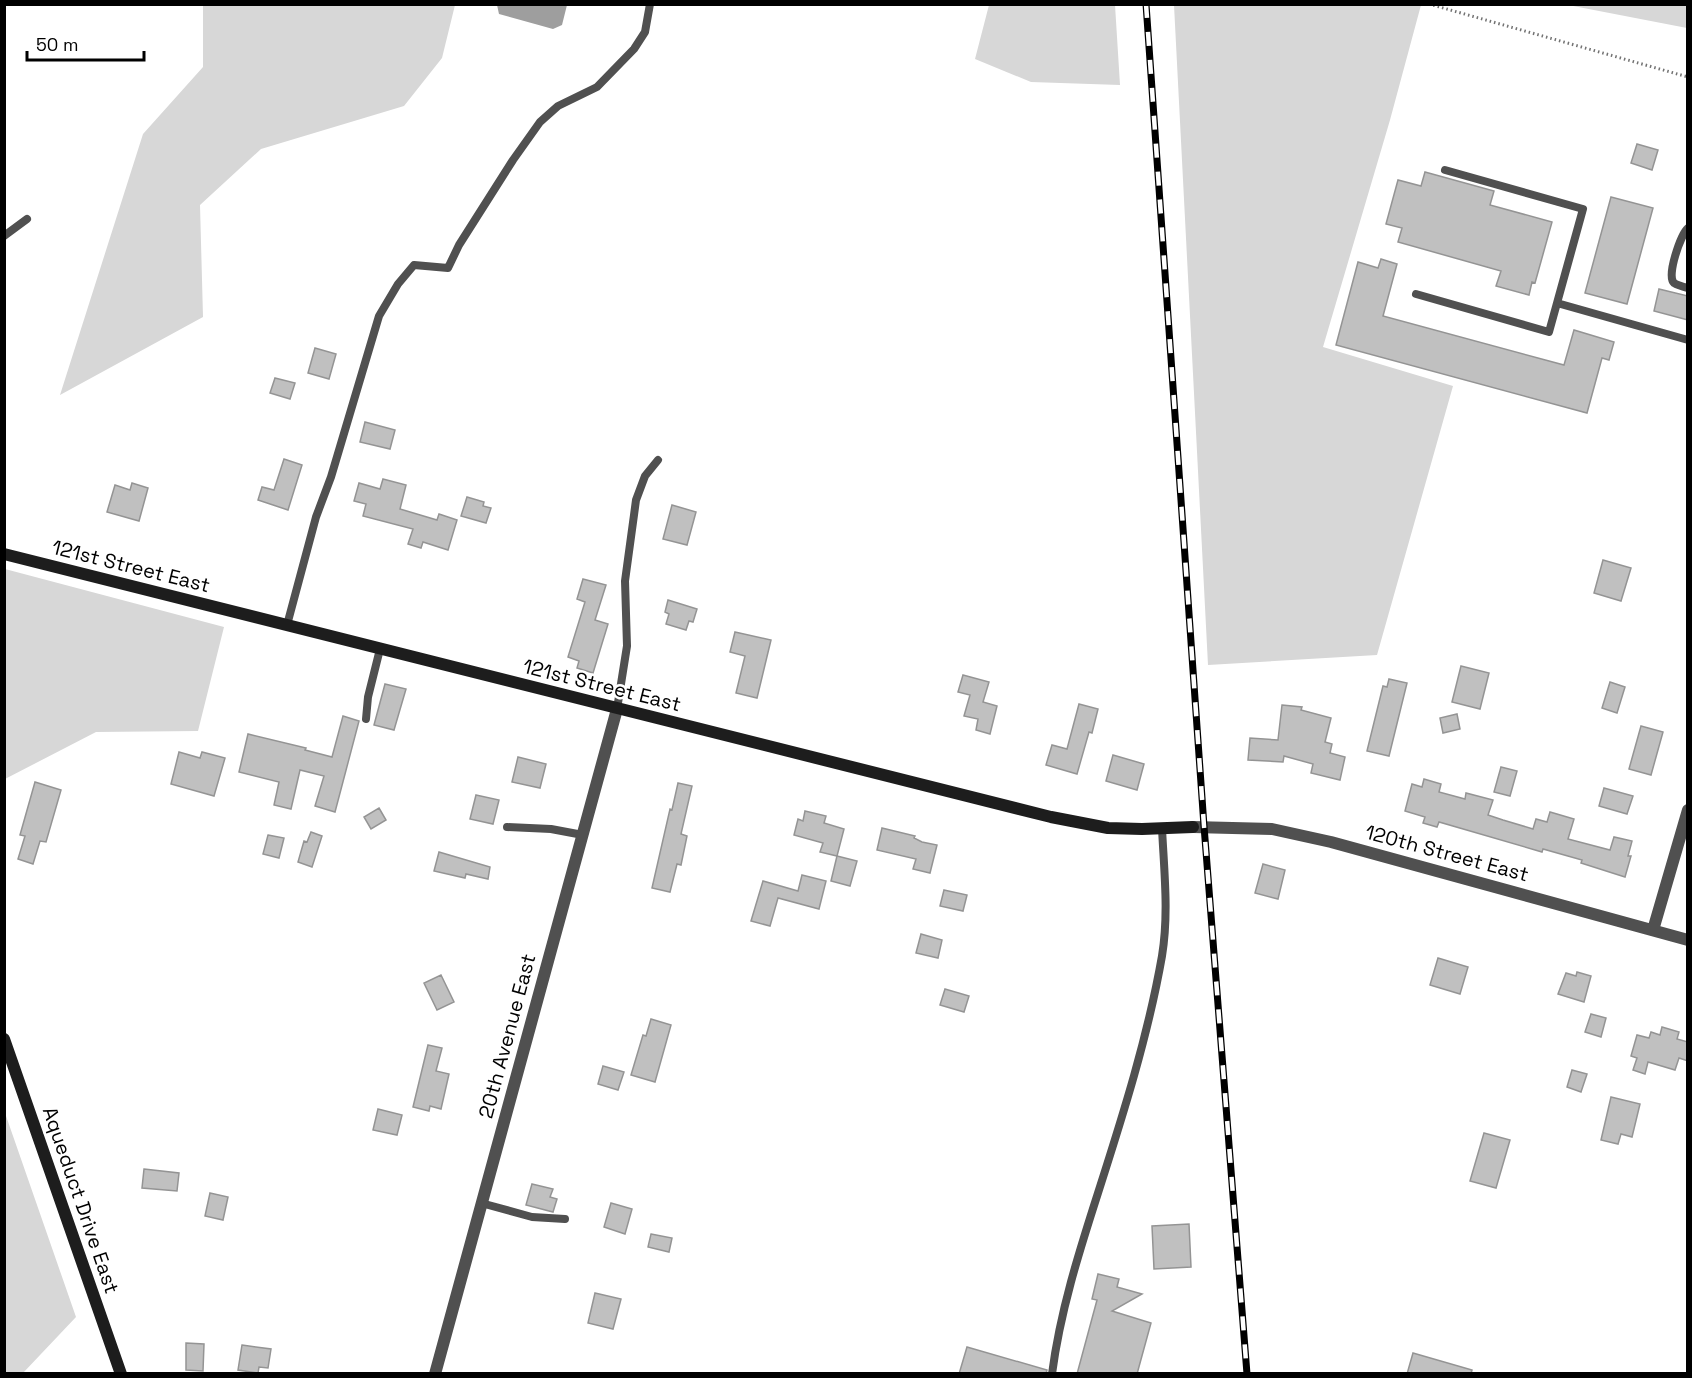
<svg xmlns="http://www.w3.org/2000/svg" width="1692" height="1378" font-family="'Space Grotesk',sans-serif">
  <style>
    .green { fill: #d7d7d7 }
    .water { fill: #9e9e9e }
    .building { fill: #c0c0c0; stroke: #949494; stroke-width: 1.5 }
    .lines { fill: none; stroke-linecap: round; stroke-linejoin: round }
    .path { stroke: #727272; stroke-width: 3; stroke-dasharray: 1.5 3; stroke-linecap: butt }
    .lane { stroke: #505050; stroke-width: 8 }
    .street { stroke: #505050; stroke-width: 12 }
    .secondary { stroke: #1d1d1d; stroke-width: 12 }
    .rail-casing { stroke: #000; stroke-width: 7 }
    .rail { stroke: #fff; stroke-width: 4.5; stroke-dasharray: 14; stroke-linecap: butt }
    .labels { text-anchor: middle; stroke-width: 5; stroke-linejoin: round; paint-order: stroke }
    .street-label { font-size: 20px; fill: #000; stroke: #fff }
  </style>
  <rect width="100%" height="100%" fill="#fff"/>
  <path class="green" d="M203,5H455L442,58L404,106L261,149L200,205L203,317L60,395L143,134L203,67Z
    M989,5H1115L1120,85L1031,82L975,59Z
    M1174,5H1421L1390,120L1323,347L1453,386L1377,655L1208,665Z
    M1568,5H1687V28Z
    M5,569L224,627L198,731L96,732L5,779Z
    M5,1113L76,1317L23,1373H5Z"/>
  <path class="water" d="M497,5V4L567,5L562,25L553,29L499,14Z"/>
  <path class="building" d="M1637,144L1658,150L1652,170L1631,163Z
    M1425,172L1494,191L1490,205L1552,222L1535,283L1532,282L1529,295L1496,286L1501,271L1398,242L1402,228L1386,224L1398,180L1421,186Z
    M1611,197L1653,208L1627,304L1585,293Z
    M1381,259L1397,264L1383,316L1564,365L1574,330L1614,342L1609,360L1602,358L1587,413L1336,345L1358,262L1378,268Z
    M1659,289L1688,296V320L1654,311Z
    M315,348L336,354L329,379L308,373Z
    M275,378L295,383L290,399L270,393Z
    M365,422L395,430L390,449L360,442Z
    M284,459L302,465L288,510L258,500L262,487L274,490Z
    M383,479L406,485L400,509L437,520L439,514L457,520L448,550L423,542L421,548L408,544L413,529L363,516L366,504L354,501L359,483L380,489Z
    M132,483L148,488L139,521L107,512L115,485L130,490Z
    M467,497L484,502L483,506L491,508L486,523L461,516Z
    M672,505L696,512L687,545L663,539Z
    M1603,560L1631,568L1621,601L1594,593Z
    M583,579L606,585L595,620L608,624L593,673L577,668L579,661L568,657L585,602L577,599Z
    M668,600L697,609L693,622L689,621L686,630L666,624L669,614L665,612Z
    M735,632L771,640L757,698L736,693L745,656L730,652Z
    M1461,666L1489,673L1480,709L1452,702Z
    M963,675L989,682L983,702L997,706L990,734L976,730L978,719L964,716L970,695L958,692Z
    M1389,679L1407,683L1389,756L1367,751L1383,686L1387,687Z
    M1610,682L1625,687L1617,713L1602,708Z
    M385,684L406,689L394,730L374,725Z
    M1079,704L1098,709L1092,733L1089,732L1077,774L1046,765L1052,745L1067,749Z
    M1282,705L1302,707L1301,710L1331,718L1325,742L1332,744L1330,753L1345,757L1340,780L1311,773L1313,764L1284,756L1283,762L1248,760L1250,738L1278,740Z
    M1457,714L1460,729L1443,733L1440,718Z
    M343,716L359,721L335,812L315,806L324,776L300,770L291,809L274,805L279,782L239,772L248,734L306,748L305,750L332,757Z
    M1641,726L1663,732L1651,775L1629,769Z
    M179,752L200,758L202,752L225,758L214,796L171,784Z
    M1113,755L1144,764L1137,790L1106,781Z
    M518,757L546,764L540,788L512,782Z
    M1501,767L1517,771L1510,796L1494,792Z
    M1424,779L1441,784L1439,792L1465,799L1466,793L1493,800L1488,815L1503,820L1533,829L1536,819L1547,822L1550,812L1574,819L1568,839L1610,850L1614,837L1632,841L1628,856H1631L1625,877L1581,863L1582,860L1543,849L1542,852L1439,822L1437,827L1423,823L1425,817L1405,811L1412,784L1422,787Z
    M35,782L61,790L46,842L40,841L33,864L18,859L25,836L20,835Z
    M678,783L692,786L681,834L687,836L681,865L677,864L670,892L652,888L670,809L672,810Z
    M1604,788L1633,796L1627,814L1599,806Z
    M476,795L499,800L493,824L470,819Z
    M379,808L386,820L371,829L364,817Z
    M805,811L826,816L824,823L844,829L837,856L820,852L823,843L794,835L798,819L803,821Z
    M882,828L915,836L914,838L922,842L937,845L930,873L913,869L916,859L877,850Z
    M311,832L322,836L312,867L298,862L304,841L307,842Z
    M268,835L284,838L279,858L263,854Z
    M439,852L490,867L488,879L466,874L465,878L434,871Z
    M837,856L857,861L850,886L831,881Z
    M1263,864L1285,870L1278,899L1255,893Z
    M802,875L826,881L819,909L778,898L770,926L751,921L763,881L798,891Z
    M944,890L967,895L963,911L940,906Z
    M921,934L942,940L938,958L916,953Z
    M1438,958L1468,967L1460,994L1430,985Z
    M1577,972L1591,976L1584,1002L1558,994L1566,973L1576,976Z
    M441,975L454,1002L437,1010L424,983Z
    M945,989L969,996L964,1012L940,1005Z
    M1591,1014L1606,1018L1601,1037L1585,1032Z
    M651,1019L671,1025L655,1082L631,1075L643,1035L646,1036Z
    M1662,1027L1679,1032L1677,1039L1688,1042V1061L1679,1058L1675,1070L1648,1062L1645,1074L1633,1070L1637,1058L1631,1056L1637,1035L1649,1038L1651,1032L1660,1035Z
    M428,1045L442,1048L436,1071L449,1074L441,1109L430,1106L429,1111L413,1107Z
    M603,1066L624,1072L618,1090L598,1084Z
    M1572,1070L1587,1074L1581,1092L1567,1087Z
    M1611,1097L1640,1104L1632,1137L1621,1134L1618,1144L1601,1140Z
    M378,1109L402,1115L397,1135L373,1130Z
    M1484,1133L1510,1140L1496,1188L1470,1181Z
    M144,1169L179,1173L177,1191L142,1188Z
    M532,1184L553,1189L550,1197L557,1199L553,1212L526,1205Z
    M210,1193L228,1197L223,1220L205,1216Z
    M611,1203L632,1209L625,1234L604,1227Z
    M1189,1224L1191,1267L1154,1269L1152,1226Z
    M651,1234L672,1238L669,1252L648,1247Z
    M1098,1274L1119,1279L1117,1287L1142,1294L1112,1311L1151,1323L1137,1374H1077L1097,1300L1092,1299Z
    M595,1293L621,1299L613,1329L588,1323Z
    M186,1343L204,1344L203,1371L186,1370Z
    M242,1345L271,1349L268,1368L259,1367L258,1373L238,1370Z
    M967,1347L1047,1370L1046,1374H959Z
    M1413,1353L1472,1370L1471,1374H1407Z"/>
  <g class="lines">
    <path class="path" d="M1429,4L1688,77"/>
    <path class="lane" d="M1688,228C1681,234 1666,276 1674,283C1677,285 1684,287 1688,288
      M4,236L27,219
      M1416,294L1549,332L1583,209L1445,170
      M1557,303L1688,340
      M287,625L316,517L331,477L379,316L398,284L414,265L448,268L459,245L513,160L540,122L558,106L597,87L634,49L645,32L650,4
      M617,709L627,646L625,581L634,515L636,500L645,476L658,460
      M366,719L368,697L380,649
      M507,827L551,829L583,835
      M481,1203L532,1217L565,1219
      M1052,1374C1060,1312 1079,1252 1098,1193C1123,1115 1148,1036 1162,956C1169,914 1164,870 1162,828"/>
    <path class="street" d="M1193,827L1272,829L1331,842L1688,940
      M1653,930L1688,810
      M435,1374L617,709"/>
    <path class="secondary" d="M4,554L1051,817L1108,828L1142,829L1193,827
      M4,1039L121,1374"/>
    <g class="rail-casing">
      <path id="rail" d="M1146,4L1204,826L1247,1374"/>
    </g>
    <use href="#rail" class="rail"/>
  </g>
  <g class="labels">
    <g class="street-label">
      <text transform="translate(131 566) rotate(14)" y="7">121st Street East</text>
      <text transform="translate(602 685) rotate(14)" y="7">121st Street East</text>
      <text transform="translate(1447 853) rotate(15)" y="7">120th Street East</text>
      <text transform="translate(507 1036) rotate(-75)" y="7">20th Avenue East</text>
      <text transform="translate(81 1200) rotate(71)" y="7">Aqueduct Drive East</text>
    </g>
  </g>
  <rect width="1692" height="1378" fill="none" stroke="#000000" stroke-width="12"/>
  <path d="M27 51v9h117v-9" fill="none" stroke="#000000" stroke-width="3"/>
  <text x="36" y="51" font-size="18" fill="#000000" stroke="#ffffff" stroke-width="4.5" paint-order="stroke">50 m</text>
</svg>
